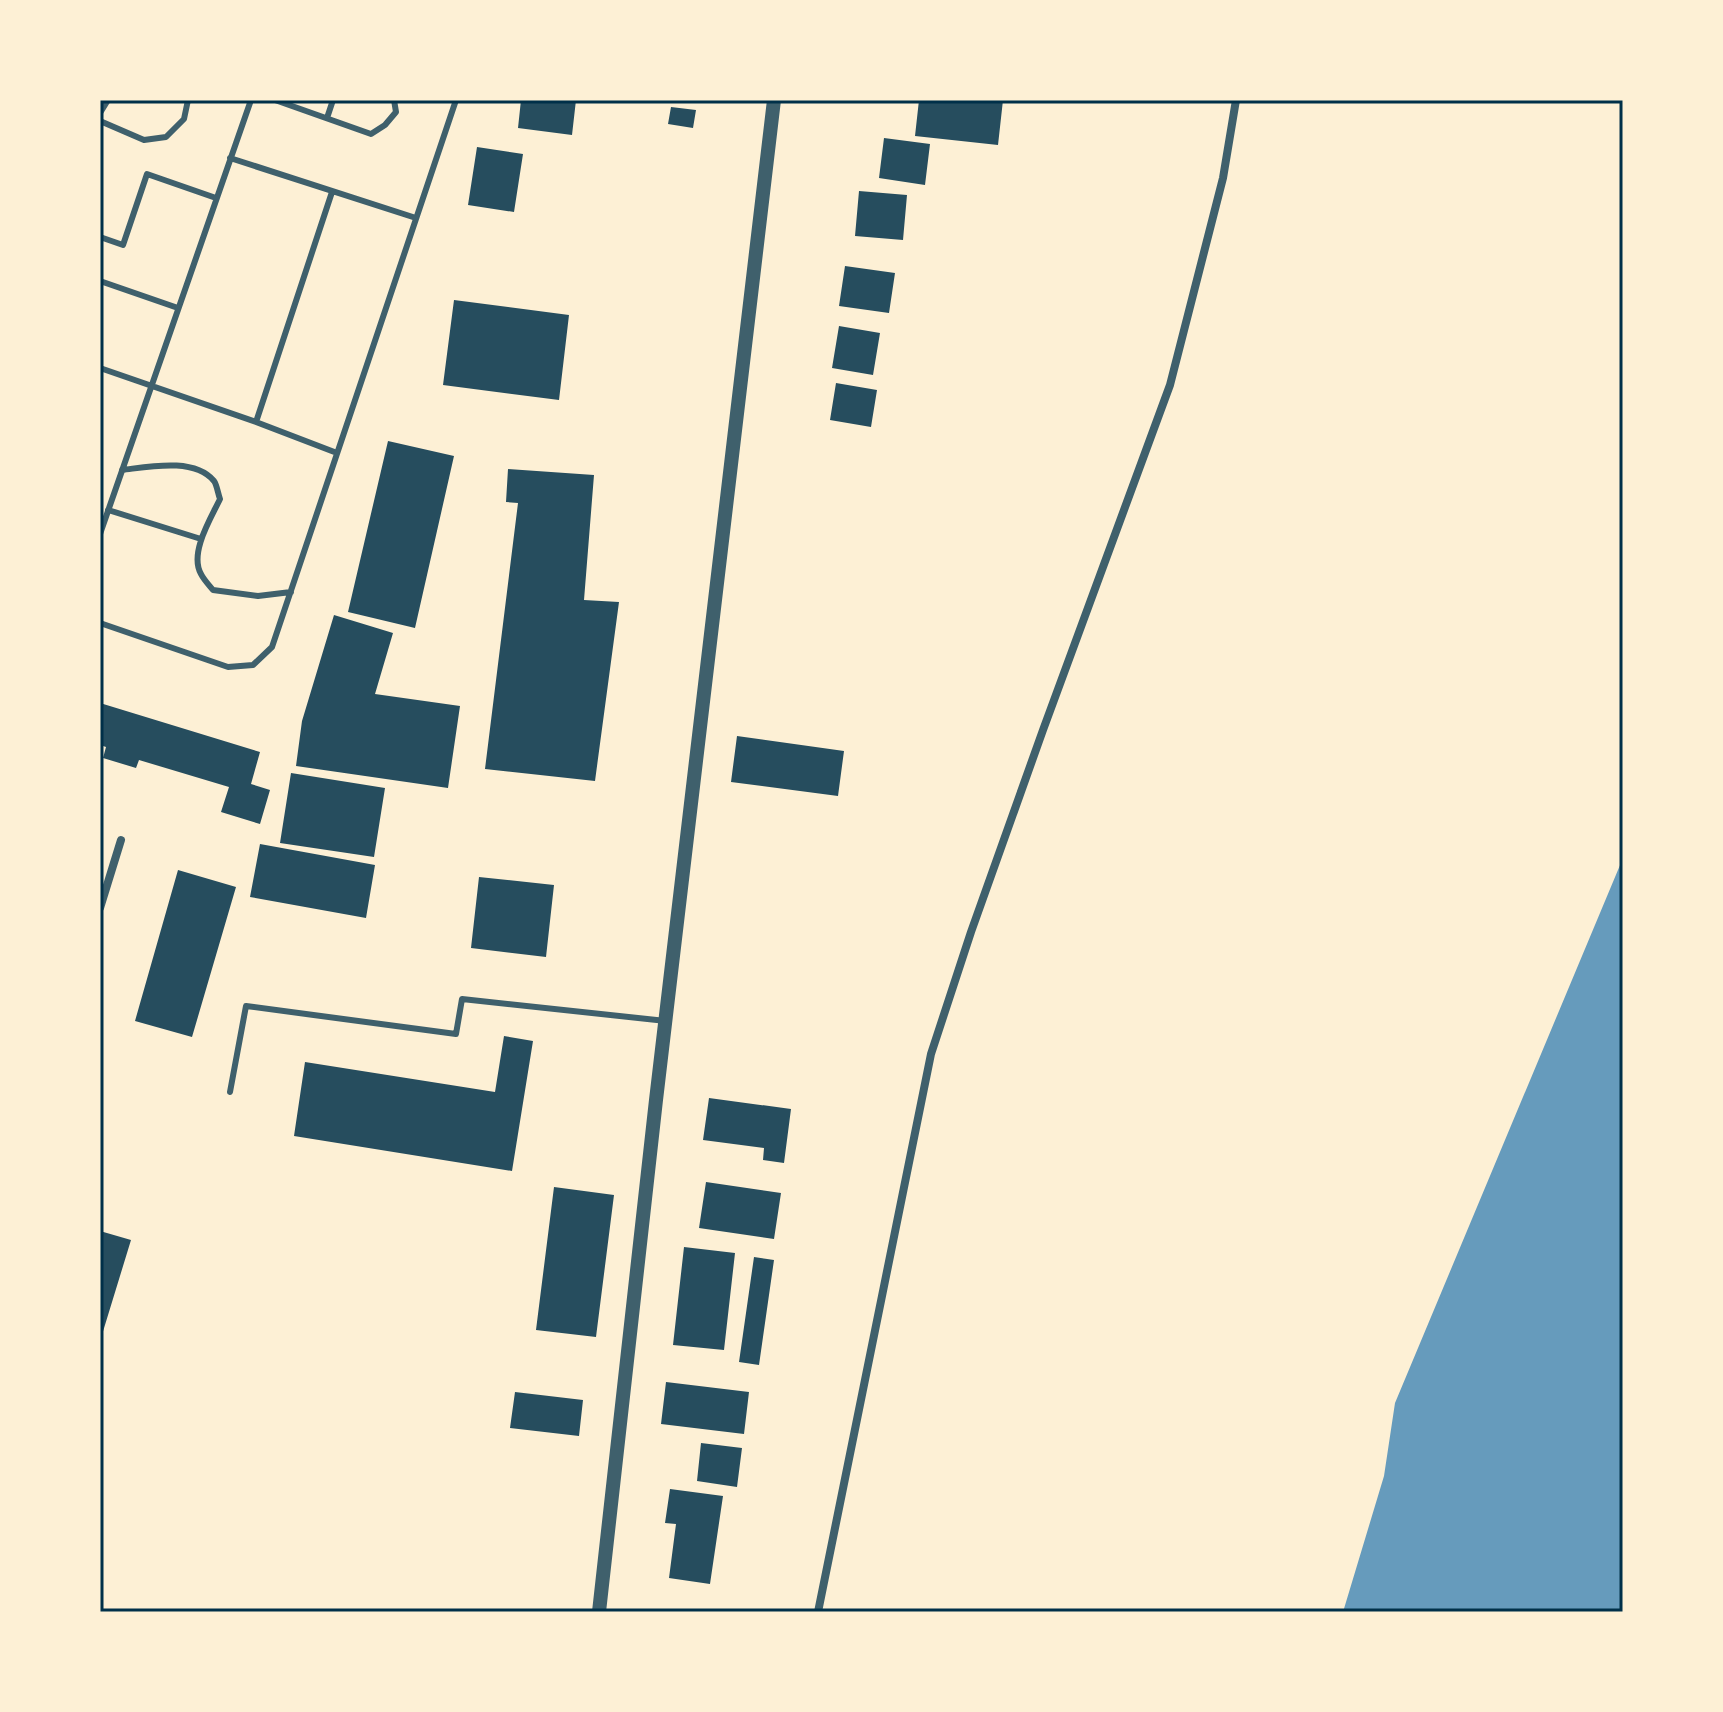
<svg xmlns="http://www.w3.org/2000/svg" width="1723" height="1712" font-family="'Libre Baskerville',serif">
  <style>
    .water { fill: #669bbc }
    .building { fill: #264d5e }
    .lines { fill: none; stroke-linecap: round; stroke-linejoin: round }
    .service { stroke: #3f606c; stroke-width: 6 }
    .minor { stroke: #3f606c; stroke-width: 8 }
    .tertiary { stroke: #3f606c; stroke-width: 14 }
    .neatline { fill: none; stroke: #003049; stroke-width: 3 }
  </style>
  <rect width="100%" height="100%" fill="#fdf0d5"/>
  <path class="water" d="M1623,858V1612H1343L1384,1476L1395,1403Z"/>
  <path class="building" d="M521,100H576L572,135L518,128Z
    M919,100H1003L998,145L915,136Z
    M671,107L696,110L693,128L668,124Z
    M884,138L930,144L925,185L879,178Z
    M477,147L523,154L514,212L468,205Z
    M859,191L907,195L903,240L855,236Z
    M845,266L895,273L889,313L839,306Z
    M454,300L569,315L559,400L443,385Z
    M839,326L880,333L873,375L832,368Z
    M836,383L877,390L871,427L830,420Z
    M388,441L454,456L415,628L348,612Z
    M508,469L594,475L584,600L619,602L595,781L485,769L518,503L506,502Z
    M334,615L393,633L375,694L460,706L448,788L296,766L302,721Z
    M100,703L260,752L251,784L270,790L260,824L221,812L229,787L139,760L136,768L103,758L106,747L100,745Z
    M737,736L844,751L838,796L731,782Z
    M291,773L385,788L374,857L280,843Z
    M260,844L375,865L366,918L250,897Z
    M178,870L236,887L192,1037L135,1021Z
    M479,877L554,885L546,957L471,948Z
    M504,1036L533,1041L512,1171L294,1136L305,1062L495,1092Z
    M709,1098L791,1109L784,1163L763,1160L764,1148L703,1140Z
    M706,1182L781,1193L774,1239L699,1228Z
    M554,1187L614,1195L596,1337L536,1330Z
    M100,1231L131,1240L101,1338H100Z
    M684,1247L735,1253L724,1350L673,1345Z
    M754,1257L774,1260L759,1365L739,1362Z
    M666,1382L749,1392L744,1434L661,1424Z
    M515,1392L583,1400L579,1436L510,1428Z
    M701,1443L742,1448L737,1487L697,1481Z
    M670,1489L723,1496L710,1584L669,1578L676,1524L665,1523Z"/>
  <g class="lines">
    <path class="service" d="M275,100L371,134L385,125L396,112L394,100
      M100,113L108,100
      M327,118L333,100
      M100,121L144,140L166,137L184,119L188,100
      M230,158L416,218
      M100,237L123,245L147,174L216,198
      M100,281L178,308
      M100,368L256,422L337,453
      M256,422L332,192
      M122,470C148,467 194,457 214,481C217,485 218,494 220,499C211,518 189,553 201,574C204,580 209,585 213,590L258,596L291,592
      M108,510L201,539
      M100,534L251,100
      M100,623L228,667L253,665L272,647L456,100
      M230,1092L246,1006L456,1034L462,999L666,1021"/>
    <path class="minor" d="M100,908L121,840
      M818,1612L931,1054L971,932L1043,730L1170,385L1223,178L1236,100"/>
    <path class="tertiary" d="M599,1612L656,1100L774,100"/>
  </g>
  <rect width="1723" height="1712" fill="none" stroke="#fdf0d5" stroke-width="204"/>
  <rect x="102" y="102" width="1519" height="1508" class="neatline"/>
</svg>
